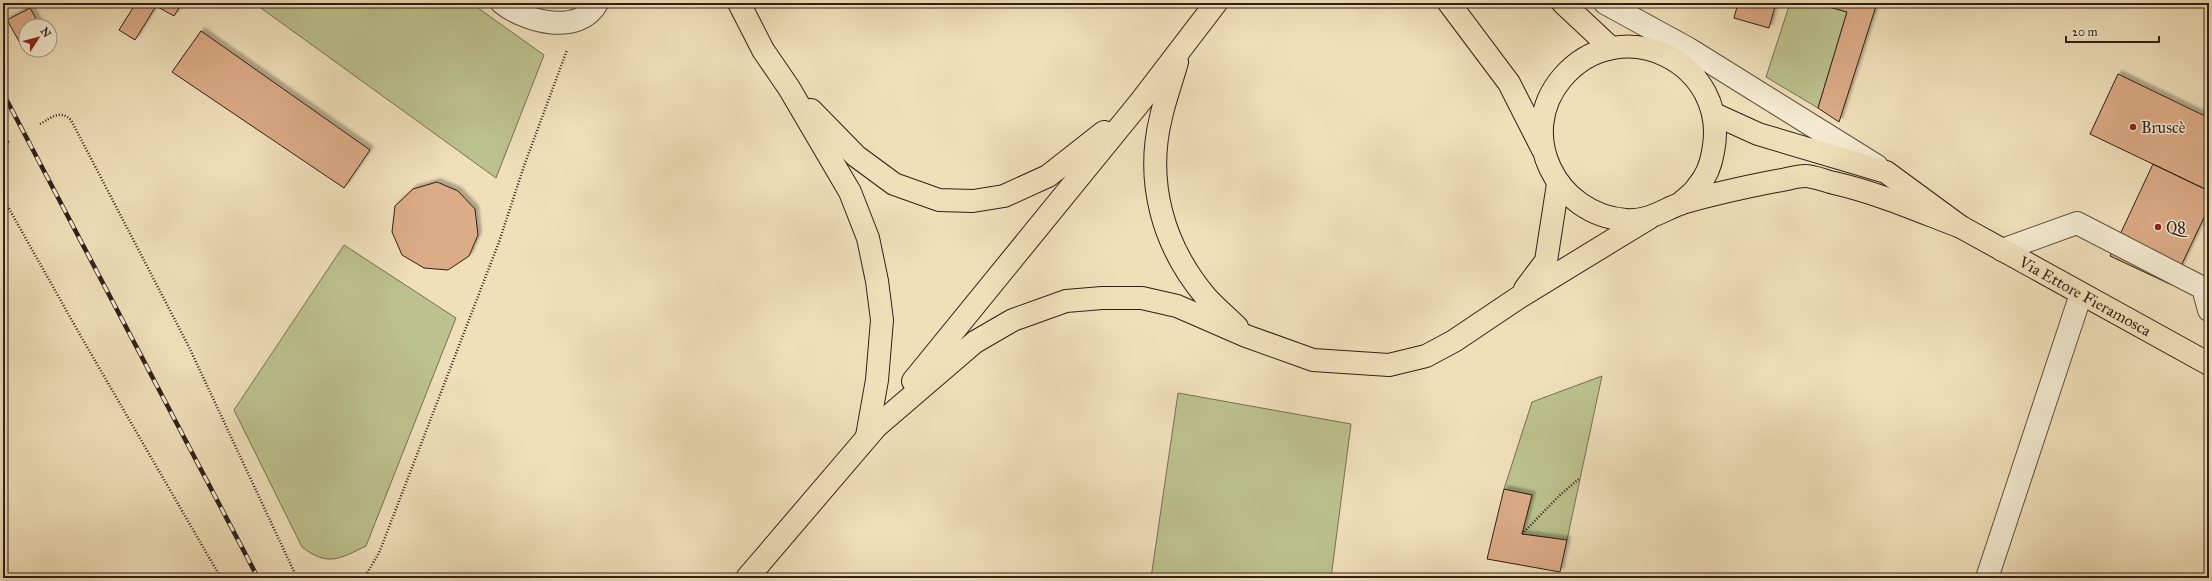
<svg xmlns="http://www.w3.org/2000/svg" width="2212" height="581" font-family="'IM FELL Great Primer',serif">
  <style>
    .green { fill: #bcc28e; stroke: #767054 }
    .building { fill: #dcac87; stroke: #301f19; filter: url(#shadow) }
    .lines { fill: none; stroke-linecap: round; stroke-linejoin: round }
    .minor-casing { stroke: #604f41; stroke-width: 24 }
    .major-casing { stroke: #301f19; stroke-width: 24 }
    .path { stroke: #301f19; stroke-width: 2.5; stroke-dasharray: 1 2; stroke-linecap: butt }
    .minor { stroke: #f5ebd2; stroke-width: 22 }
    .major { stroke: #f0e0b9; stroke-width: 22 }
    .rail-casing { stroke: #301f19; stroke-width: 4.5 }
    .rail { stroke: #f5ebd2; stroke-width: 3; stroke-dasharray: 9; stroke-linecap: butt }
    .poi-dot { fill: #8f2418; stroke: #f5ebd2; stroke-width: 1.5 }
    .labels { text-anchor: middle; stroke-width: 3; stroke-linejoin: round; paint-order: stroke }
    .poi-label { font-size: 16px; fill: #301f19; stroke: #f5ebd2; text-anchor: start }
    .street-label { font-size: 16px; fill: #301f19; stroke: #f5ebd2 }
  </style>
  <defs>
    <filter id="shadow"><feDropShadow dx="3.5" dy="-3.5" stdDeviation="1" flood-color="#0004"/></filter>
  </defs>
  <rect width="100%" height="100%" fill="#f0e0b9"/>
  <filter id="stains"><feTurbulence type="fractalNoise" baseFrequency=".005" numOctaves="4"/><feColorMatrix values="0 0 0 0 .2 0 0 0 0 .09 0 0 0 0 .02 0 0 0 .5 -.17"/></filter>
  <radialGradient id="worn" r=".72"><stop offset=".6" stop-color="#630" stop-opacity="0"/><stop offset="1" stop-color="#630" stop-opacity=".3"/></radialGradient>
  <path class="green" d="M254,3H471L544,55L496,178Z
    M1790,3H1815L1847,12L1818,108L1766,77Z
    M344,245L456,318L366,546C339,559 328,567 302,547L234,410Z
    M1602,376L1567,540L1522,534L1532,495L1504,489L1532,402Z
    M1178,393L1351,424L1331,578H1151Z"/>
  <path class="building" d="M136,3H182L174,16L156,6L135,40L119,30Z
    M1738,3H1776L1769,28L1734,18Z
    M1815,3H1877L1839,122L1818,108L1847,12Z
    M30,8L40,26H26V49L24,50L7,20Z
    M201,31L370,150L344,188L172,72Z
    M2118,74L2209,118V191L2090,134Z
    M2153,164L2209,191V207L2172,285L2110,256Z
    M437,182L458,191L475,209L478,235L469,256L448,270L424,268L402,255L392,232L395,206L413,189Z
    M1504,489L1532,495L1522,534L1567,540L1560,572L1487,559Z"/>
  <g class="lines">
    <g class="minor-casing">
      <path id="minor" d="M502,3C526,22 579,36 597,3
        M1605,3L1689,49L1877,166
        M2002,250L2077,223L2203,288L2209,310
        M1987,578L2081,294"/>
    </g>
    <g class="major-casing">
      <g id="major">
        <path d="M739,3L763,50L789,88L850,192L868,238L877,281L882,320L877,380L867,436"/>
        <path d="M1449,3L1509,83L1542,148"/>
        <path d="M1563,3L1611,48"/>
        <path d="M1177,62C1172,80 1165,99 1161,117C1145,182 1163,246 1206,297C1215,307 1227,317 1237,327"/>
        <path d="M811,110L856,156L894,184L939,200L973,201L1004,196L1048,176L1104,132"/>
        <path id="s1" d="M1714,114L1758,134L1886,172L1961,227L2209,364"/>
        <path d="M1680,204C1686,198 1694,193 1698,186C1706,177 1711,164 1713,152C1731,63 1621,9 1562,78C1515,134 1556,215 1626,220C1648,222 1663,210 1682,203C1713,194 1745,187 1776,181C1785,180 1796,176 1805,176C1814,176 1825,181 1834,183C1878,193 1919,211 1961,227"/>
        <path d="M1525,289L1546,261L1558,184"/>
        <path d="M913,381L1141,101L1216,3"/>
        <path d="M747,578L876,427L975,342L1013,320L1066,301L1102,298H1142L1177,306L1246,336L1313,360L1389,365L1426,356L1454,341L1518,298L1649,218"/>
      </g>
    </g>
    <path class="path" d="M40,124C51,118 60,109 71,120L189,347L297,578
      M3,145L10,141
      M3,198L79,333L221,578
      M1522,534L1560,495L1580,478
      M364,578L379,553L499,242L524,166L567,50"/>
    <use href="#minor" class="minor"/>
    <use href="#major" class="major"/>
    <g class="rail-casing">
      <path id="rail" d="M3,93L258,578"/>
    </g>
    <use href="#rail" class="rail"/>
  </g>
  <g class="poi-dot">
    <circle cx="2133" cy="127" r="4"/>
    <circle cx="2158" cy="227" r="4"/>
  </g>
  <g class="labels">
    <g class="poi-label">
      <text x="2141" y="133">Bruscè</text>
      <text x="2166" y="233">Q8</text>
    </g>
    <g class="street-label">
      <text dy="6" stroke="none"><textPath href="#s1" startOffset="417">Via Ettore Fieramosca</textPath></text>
    </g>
  </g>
  <rect width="2212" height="581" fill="none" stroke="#f0e0b9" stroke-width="16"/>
  <rect x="4" y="4" width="2204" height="573" fill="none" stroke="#301f19" stroke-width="2"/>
  <rect x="8" y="8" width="2196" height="565" fill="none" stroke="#301f19"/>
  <g transform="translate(38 38) rotate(54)"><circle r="19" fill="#f5ebd2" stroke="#a69988"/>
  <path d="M0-3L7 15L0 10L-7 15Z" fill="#8f2418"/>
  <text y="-6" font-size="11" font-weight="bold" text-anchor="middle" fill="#301f19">N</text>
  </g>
  <path d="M2066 36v6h93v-6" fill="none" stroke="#301f19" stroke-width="2"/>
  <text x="2072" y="36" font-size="12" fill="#301f19" stroke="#f5ebd2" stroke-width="3" paint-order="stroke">20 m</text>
  <rect width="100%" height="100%" filter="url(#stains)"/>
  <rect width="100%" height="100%" fill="url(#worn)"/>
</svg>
